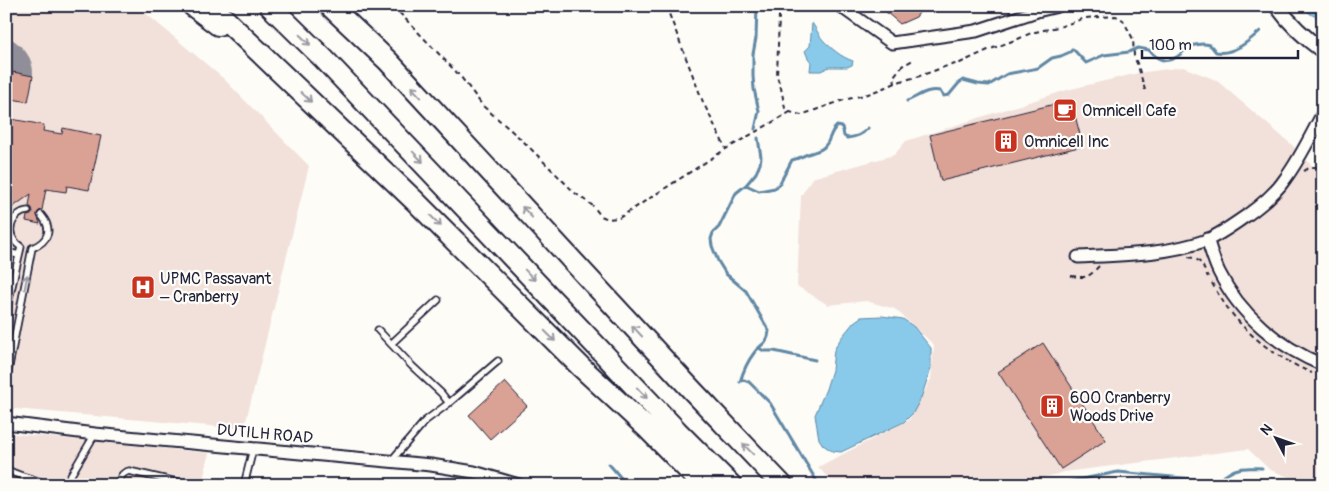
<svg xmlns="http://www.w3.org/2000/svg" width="1329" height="491" font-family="Pangolin,sans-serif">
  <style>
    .built { fill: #f2e1da }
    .water { fill: #89caea; stroke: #6087a4 }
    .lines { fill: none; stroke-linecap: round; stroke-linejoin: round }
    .stream { stroke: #6087a4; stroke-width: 3 }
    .taxiway { stroke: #908f99; stroke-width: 28 }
    .building { fill: #daa195; stroke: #22223b }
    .service-casing { stroke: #22223b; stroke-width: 9 }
    .minor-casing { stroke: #22223b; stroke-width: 15 }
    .tertiary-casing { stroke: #22223b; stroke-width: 18 }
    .motorway-casing { stroke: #22223b; stroke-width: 24 }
    .path { stroke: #22223b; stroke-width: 2; stroke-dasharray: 5 4; stroke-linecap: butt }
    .service { stroke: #fdfcf7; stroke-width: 5.5 }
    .minor { stroke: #fdfcf7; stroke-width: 11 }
    .tertiary { stroke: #fdfcf7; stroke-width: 14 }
    .motorway { stroke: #fdfcf7; stroke-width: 20 }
    .oneway { stroke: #9a9aa2 }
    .labels { text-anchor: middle; stroke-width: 4.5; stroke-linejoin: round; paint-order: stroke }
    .poi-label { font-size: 16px; fill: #22223b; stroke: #fdfcf7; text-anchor: start }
    .street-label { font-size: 16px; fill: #22223b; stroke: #fdfcf7 }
  </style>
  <rect width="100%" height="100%" fill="#fdfcf7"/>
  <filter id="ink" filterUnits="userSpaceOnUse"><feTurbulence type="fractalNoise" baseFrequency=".02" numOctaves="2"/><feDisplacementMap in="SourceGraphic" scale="10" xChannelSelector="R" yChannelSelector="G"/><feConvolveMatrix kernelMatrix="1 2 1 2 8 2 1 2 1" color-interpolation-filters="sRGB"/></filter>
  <g filter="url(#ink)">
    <path class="built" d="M6,6H137L224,79L309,166L244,429L14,409L6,407Z
      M1183,67L1216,80L1291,144L1323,177V485H1310L1270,470L1248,449L1064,472L1017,485H835L818,467L909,420L931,379L934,345L895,309L866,301L828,305L797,286L801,196L812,178L894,155L906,141L1067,90L1138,73Z
      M7,433L209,453L202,485H6Z"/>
    <path class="water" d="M1305,6H1323V19C1315,16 1307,15 1305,6Z
      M812,23C816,28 819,36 823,40C832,49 841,57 853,61L852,65L847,67H829L821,71H810L811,62L808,58L805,51L810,46Z
      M882,316L903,319L914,327L931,348V368L921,398L913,413L904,422L841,452L832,451L823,445L819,439L815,415L826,389L832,370L834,350L841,338L854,322L861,317Z"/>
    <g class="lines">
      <path class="stream" d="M907,101C918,97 927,88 940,91L943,96L949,95L959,83L963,80L978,84L989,85L1007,74L1038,68L1052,58L1061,56L1070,52L1073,49L1086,63L1104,55L1129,52L1138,48L1149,50C1160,63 1170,64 1183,52C1184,51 1186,48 1188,47C1193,45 1207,42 1211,46C1212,47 1215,51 1216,52C1233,55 1248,42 1260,31
        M755,129L759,111L754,89L753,76V54L756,38L757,6
        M746,185L759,191L775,188L780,183L792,160C801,158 803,155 811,153C816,151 821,151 825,146C831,140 829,133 837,126L842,127L844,136L847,138C856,137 862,135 868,128
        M759,348L764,351H774L815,360
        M741,379L749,382L770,403L819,485
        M740,382C743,372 747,362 754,353C760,344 768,345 769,331L746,291L726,274L718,261L712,246L711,239L713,233L719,227L736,193L746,185L756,173L760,164L761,157L758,138
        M609,464L627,485
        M1052,485L1118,472L1215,481C1221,479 1224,476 1229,473C1239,466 1251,468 1262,468"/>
      <path class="taxiway" d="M6,52C13,58 19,63 19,73"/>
    </g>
    <path class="building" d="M879,6H924L916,17L900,24Z
      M13,72L33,76L28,102L7,98Z
      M1071,100L1083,146L941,181L930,135Z
      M6,118L44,125L43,131L62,134L63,128L101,136L89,190L67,186L66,192L46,189L42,210L39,211L37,214L40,224L26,221L27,216L31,215L33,212L32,208L29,206L31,194L6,212Z
      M1043,343L1106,440L1061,469L998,372Z
      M505,382L527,406L490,439L469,415Z"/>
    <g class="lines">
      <g class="service-casing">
        <path id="service" d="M6,252L19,255
          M6,312L21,247C19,245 16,244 15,241C5,230 14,212 28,211
          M378,330L412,366L441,393L449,403L425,421L391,461
          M391,344L438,300
          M6,382L32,248C49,241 53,229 41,215
          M449,403L498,361
          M6,469C19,477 34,478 48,485
          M65,485L95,434
          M118,485C120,478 121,473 129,471L181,483L184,485
          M244,485L253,449"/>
      </g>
      <g class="minor-casing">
        <path id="minor" d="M840,6L892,43L976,31L1037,11L1058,6
          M1207,239C1211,250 1214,262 1219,272C1240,315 1279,347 1323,365
          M1078,257C1121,255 1166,255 1207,240C1221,234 1234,224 1246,216C1260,206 1275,194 1285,179C1300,159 1311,135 1323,113
          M6,423L95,434L431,465L474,472L519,485"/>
      </g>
      <g class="tertiary-casing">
        <path id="tertiary" d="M1277,6C1290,24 1305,38 1323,51"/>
      </g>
      <g class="motorway-casing">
        <path id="motorway" d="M193,6L218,25
          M211,6L415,201L581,367L648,429L703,485
          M270,6L324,59L677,431L731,485
          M330,6L388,61L690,388L782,485"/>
      </g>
      <path class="path" d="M393,6L461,77L483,106L522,140L575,193L593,206L601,216L608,219L619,218L726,149
        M666,6L703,102L726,149L790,112
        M777,6L779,15L777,77L781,88L785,108L790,112L801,115L844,100L868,94L901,81L917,77L947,66L960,63L988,50L1018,39L1031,33L1062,26L1085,18L1116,16L1123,20L1133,39L1134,56L1138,66L1145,90
        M895,84L894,76L902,66L915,59
        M1304,171C1311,166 1315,166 1323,169
        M1188,257C1202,259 1202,266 1208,277
        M1071,276C1087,278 1088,278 1099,266
        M1212,283C1234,325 1268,354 1312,373"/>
      <use href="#service" class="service"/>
      <use href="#minor" class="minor"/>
      <use href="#tertiary" class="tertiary"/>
      <use href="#motorway" class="motorway"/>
    </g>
    <defs><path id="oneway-shaft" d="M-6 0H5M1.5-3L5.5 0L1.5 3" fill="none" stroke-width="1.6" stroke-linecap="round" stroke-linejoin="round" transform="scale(1.25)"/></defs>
    <g class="oneway">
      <use href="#oneway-shaft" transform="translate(305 40) rotate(44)"/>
      <use href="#oneway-shaft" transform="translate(416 92) rotate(-133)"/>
      <use href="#oneway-shaft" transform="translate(306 97) rotate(43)"/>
      <use href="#oneway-shaft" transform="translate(418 157) rotate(46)"/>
      <use href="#oneway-shaft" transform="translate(527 212) rotate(-133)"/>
      <use href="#oneway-shaft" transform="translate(436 221) rotate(45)"/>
      <use href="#oneway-shaft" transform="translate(530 275) rotate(46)"/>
      <use href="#oneway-shaft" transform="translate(26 282) rotate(-79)"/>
      <use href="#oneway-shaft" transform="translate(637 331) rotate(-133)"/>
      <use href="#oneway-shaft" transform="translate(550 336) rotate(45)"/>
      <use href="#oneway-shaft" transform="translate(642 393) rotate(47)"/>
      <use href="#oneway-shaft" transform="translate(748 449) rotate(-134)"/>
    </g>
  </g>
  <defs>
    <g id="cafe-square" transform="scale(1.25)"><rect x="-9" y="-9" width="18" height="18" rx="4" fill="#c8321e" stroke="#fdfcf7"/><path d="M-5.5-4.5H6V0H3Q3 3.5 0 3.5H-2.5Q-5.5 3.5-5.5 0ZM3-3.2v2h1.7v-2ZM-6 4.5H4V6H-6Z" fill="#fff"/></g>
    <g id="building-square" transform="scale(1.25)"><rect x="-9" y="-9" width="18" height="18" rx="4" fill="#c8321e" stroke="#fdfcf7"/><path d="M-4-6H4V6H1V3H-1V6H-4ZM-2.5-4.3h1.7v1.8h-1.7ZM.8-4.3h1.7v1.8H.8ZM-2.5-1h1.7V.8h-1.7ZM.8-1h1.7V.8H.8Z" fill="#fff"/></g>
    <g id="hospital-square" transform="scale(1.25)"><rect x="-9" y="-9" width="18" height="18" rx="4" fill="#c8321e" stroke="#fdfcf7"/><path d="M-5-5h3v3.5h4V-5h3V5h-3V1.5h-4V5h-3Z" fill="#fff"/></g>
  </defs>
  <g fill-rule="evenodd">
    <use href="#cafe-square" x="1065" y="110"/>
    <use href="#building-square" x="1006" y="141"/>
    <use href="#hospital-square" x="143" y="287"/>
    <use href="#building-square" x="1052" y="406"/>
  </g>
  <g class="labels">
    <g class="poi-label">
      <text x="1082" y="116">Omnicell Cafe</text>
      <text x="1024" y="147">Omnicell Inc</text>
      <text x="160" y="284">UPMC Passavant<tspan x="160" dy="18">– Cranberry</tspan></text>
      <text x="1070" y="403">600 Cranberry<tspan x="1070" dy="18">Woods Drive</tspan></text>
    </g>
    <g class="street-label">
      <text transform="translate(265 433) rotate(5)" y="6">DUTILH ROAD</text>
    </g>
  </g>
  <rect width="1329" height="491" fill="none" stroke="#fdfcf7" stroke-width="25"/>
  <rect x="12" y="12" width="1304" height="466" fill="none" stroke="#22223b" stroke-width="2" filter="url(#ink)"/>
  <g transform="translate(1276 438) rotate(311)" stroke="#fdfcf7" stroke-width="4" paint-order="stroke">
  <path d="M0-4L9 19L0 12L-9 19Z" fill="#22223b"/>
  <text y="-8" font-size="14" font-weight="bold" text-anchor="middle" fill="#22223b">N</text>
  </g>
  <path d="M1142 50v8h156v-8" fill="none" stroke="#22223b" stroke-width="2.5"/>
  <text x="1149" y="50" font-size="15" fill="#22223b" stroke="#fdfcf7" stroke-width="4" paint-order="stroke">100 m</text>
</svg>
